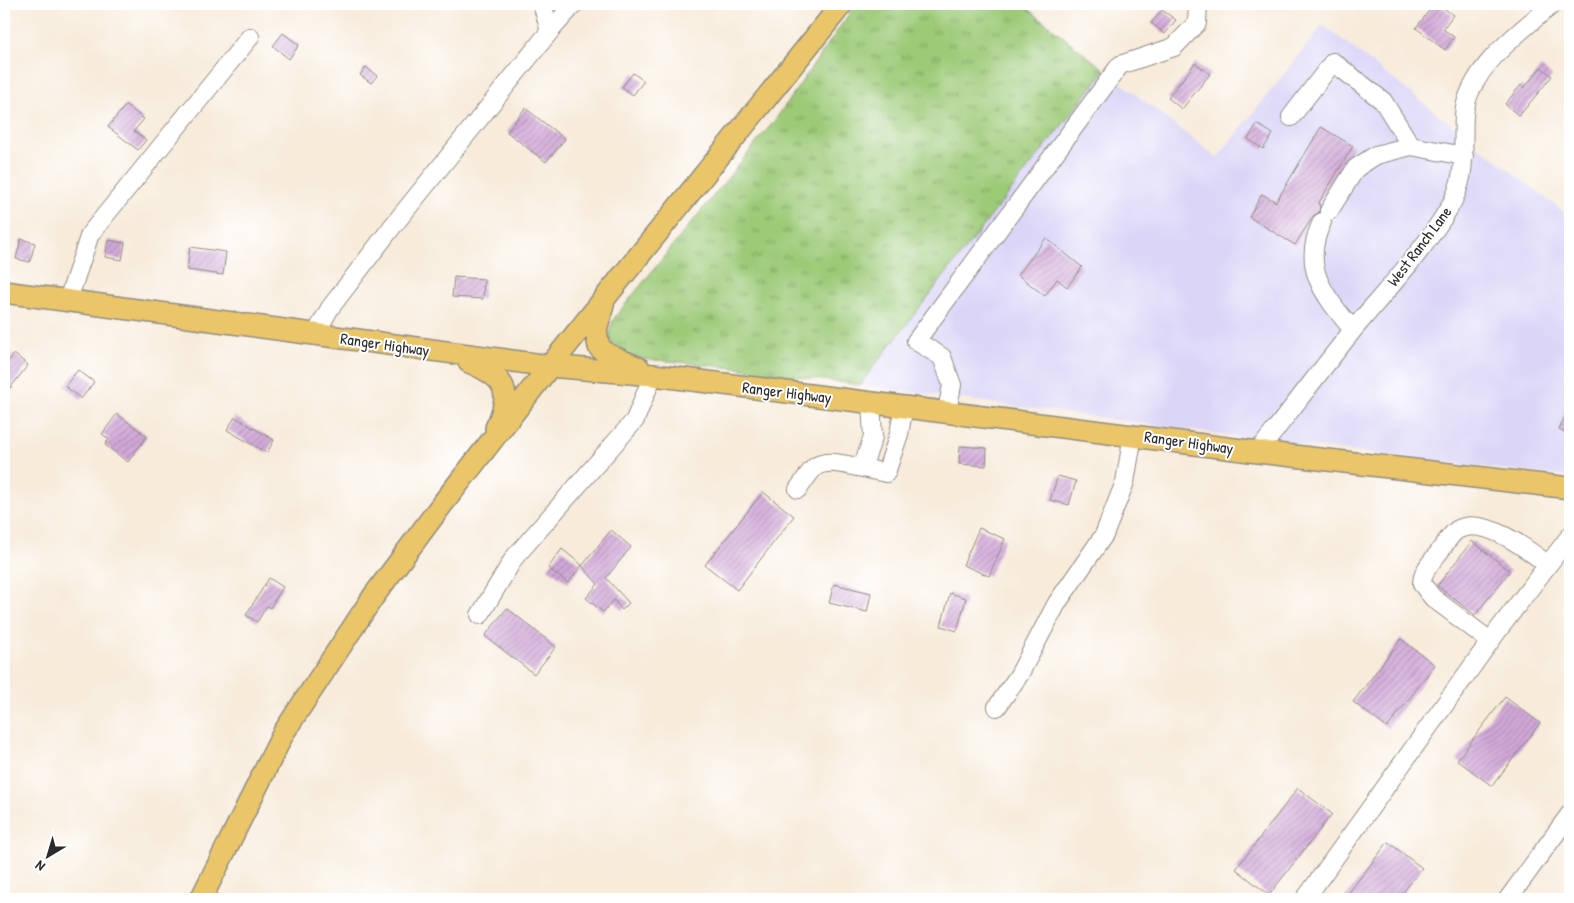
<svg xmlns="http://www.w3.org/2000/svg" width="1574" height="903" font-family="'Patrick Hand',sans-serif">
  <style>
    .built { fill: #dbd6f7 }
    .grass { fill: url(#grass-tufts); stroke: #647a51 }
    .building { fill: url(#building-hatch) }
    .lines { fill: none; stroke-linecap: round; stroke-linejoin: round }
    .minor-casing { stroke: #918b82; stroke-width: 20 }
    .major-casing { stroke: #918b82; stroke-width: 24 }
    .minor { stroke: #fff; stroke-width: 18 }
    .major { stroke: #eac669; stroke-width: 21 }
    .labels { text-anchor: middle; stroke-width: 4; stroke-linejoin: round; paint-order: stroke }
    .street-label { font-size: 16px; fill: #2b2b2b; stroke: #fff }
  </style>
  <defs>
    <pattern id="grass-tufts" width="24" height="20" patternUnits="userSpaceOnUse" patternTransform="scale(1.25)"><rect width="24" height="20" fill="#9cca77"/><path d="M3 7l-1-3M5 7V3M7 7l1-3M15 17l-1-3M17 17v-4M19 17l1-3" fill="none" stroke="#7fa462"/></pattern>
    <pattern id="building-hatch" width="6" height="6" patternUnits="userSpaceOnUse" patternTransform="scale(1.25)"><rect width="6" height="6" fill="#d2a9d9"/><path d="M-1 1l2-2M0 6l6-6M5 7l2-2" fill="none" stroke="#ab8ab0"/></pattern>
  </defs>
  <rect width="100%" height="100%" fill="#fff"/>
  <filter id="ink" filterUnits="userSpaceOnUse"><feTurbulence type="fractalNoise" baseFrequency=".02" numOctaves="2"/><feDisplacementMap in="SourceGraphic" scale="10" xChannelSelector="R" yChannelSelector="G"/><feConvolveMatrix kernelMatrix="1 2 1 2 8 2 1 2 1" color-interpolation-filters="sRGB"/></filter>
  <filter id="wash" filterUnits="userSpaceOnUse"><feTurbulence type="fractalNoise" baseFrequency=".0096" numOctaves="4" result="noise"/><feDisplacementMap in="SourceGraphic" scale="20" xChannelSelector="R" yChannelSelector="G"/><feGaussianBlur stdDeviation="1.12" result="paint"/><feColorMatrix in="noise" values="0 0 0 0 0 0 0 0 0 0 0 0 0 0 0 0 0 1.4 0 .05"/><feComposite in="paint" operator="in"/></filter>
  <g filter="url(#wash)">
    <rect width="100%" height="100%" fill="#f7ebda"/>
    <path class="built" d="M1323,25L1570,217V477L1307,446L861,385L864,379L1105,70L1217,158Z"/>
    <path class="grass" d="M856,4H1022L1105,70L864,379L861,385C796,377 732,366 667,361C653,359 629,361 618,352C607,342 608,329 615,317L775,120Z"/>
    <g id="blocks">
      <path class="building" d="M1434,4H1438L1453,15L1443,29L1454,37L1445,50L1416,28Z
        M1162,10L1176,20L1165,34L1151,23Z
        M283,33L299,45L289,59L273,46Z
        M1195,63L1210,74L1182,109L1168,98Z
        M366,67L377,76L371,83L360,75Z
        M1541,67L1552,76L1519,116L1505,104L1521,85L1524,88Z
        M633,73L644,81L633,95L622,87Z
        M126,105L144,119L134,131L146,140L138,150L108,127Z
        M525,108L565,139L546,162L507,132Z
        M1257,124L1273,134L1263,149L1248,139Z
        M1321,127L1353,146L1318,204L1320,205L1319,212L1313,216L1295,245L1249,217L1262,194L1276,202Z
        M1046,238L1082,267L1067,287L1057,279L1045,296L1018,275Z
        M21,239L35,243L30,262L16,259Z
        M108,240L125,243L122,260L105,257Z
        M190,247L226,252L223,275L187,270Z
        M454,277L484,279L483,299L452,297Z
        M14,354L28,365L4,396V367Z
        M78,370L94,382L81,399L65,386Z
        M1570,404V435L1559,430Z
        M117,414L147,436L128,462L105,445L109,439L102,434Z
        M235,417L274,440L267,453L227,430Z
        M960,446L987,448L986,466L959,464Z
        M1058,476L1076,481L1069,505L1050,500Z
        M763,492L794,516L737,590L705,565Z
        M979,528L1005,539L989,576L963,565Z
        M611,530L631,547L606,578L629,603L622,610L614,600L603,612L586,598L598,584L582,566Z
        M1472,541L1510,571L1475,615L1437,586Z
        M562,549L582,565L568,583L548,568Z
        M269,578L283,587L270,608L267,606L257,622L246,615Z
        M834,584L871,593L867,612L829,603Z
        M950,593L966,598L957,631L941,626Z
        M507,608L556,647L534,674L485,636Z
        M1401,639L1435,665L1387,728L1353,702Z
        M1505,697L1540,723L1492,786L1457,760Z
        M1298,788L1332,814L1269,895L1236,869Z
        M1388,842L1422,868L1398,899H1344Z"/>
    </g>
  </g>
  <g filter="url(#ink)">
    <use href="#blocks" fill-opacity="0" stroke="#918b82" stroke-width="1"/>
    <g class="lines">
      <g class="minor-casing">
        <path id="minor" d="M542,4L550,31
          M1291,117L1333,62L1383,101L1411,146
          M1329,211L1356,168L1376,155L1411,146L1464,156
          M1322,222C1300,267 1324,295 1353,330
          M68,300L90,234L250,37
          M315,335L330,308L392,227L550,31L574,4
          M947,411L952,385L942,357L916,341L1120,65L1174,47L1197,23L1198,4
          M1258,452C1290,411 1321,370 1353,330C1386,290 1423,252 1449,208C1468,176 1462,151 1464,116C1466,71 1521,30 1553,4
          M862,468L886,473L899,434L904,406
          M798,489C803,483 809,472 815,467C828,458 849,466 862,468L873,437L871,402
          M480,615L514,558L635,420L653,375
          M1490,641L1433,598L1422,584C1422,571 1432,561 1440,551C1445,544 1450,535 1457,530C1483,515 1529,550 1548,565
          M997,707L1019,675L1057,603L1104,535L1125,482L1133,435
          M1305,899L1499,629L1570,536
          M1508,899L1570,814"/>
      </g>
      <g class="major-casing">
        <path id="major" d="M4,292L550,366L653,375L1258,452L1570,488
          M603,305L596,330L599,347L607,354L639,368
          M469,362C505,377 514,390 496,428
          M201,899L284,732L373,597L440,507L550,366L842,4"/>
      </g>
      <use href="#minor" class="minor"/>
      <use href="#major" class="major"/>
    </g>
  </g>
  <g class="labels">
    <g class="street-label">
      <text transform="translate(1419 246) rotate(-53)" y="6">West Ranch Lane</text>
      <text transform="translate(385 344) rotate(8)" y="6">Ranger Highway</text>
      <text transform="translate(787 392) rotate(7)" y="6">Ranger Highway</text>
      <text transform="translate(1189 442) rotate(8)" y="6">Ranger Highway</text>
    </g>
  </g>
  <rect width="1574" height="903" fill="none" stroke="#fff" stroke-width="20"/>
  <g transform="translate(48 856) rotate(218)" stroke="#ffffff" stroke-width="4" paint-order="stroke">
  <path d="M0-4L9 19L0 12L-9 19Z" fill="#2b2b2b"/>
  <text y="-8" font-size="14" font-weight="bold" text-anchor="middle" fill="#2b2b2b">N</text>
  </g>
</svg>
